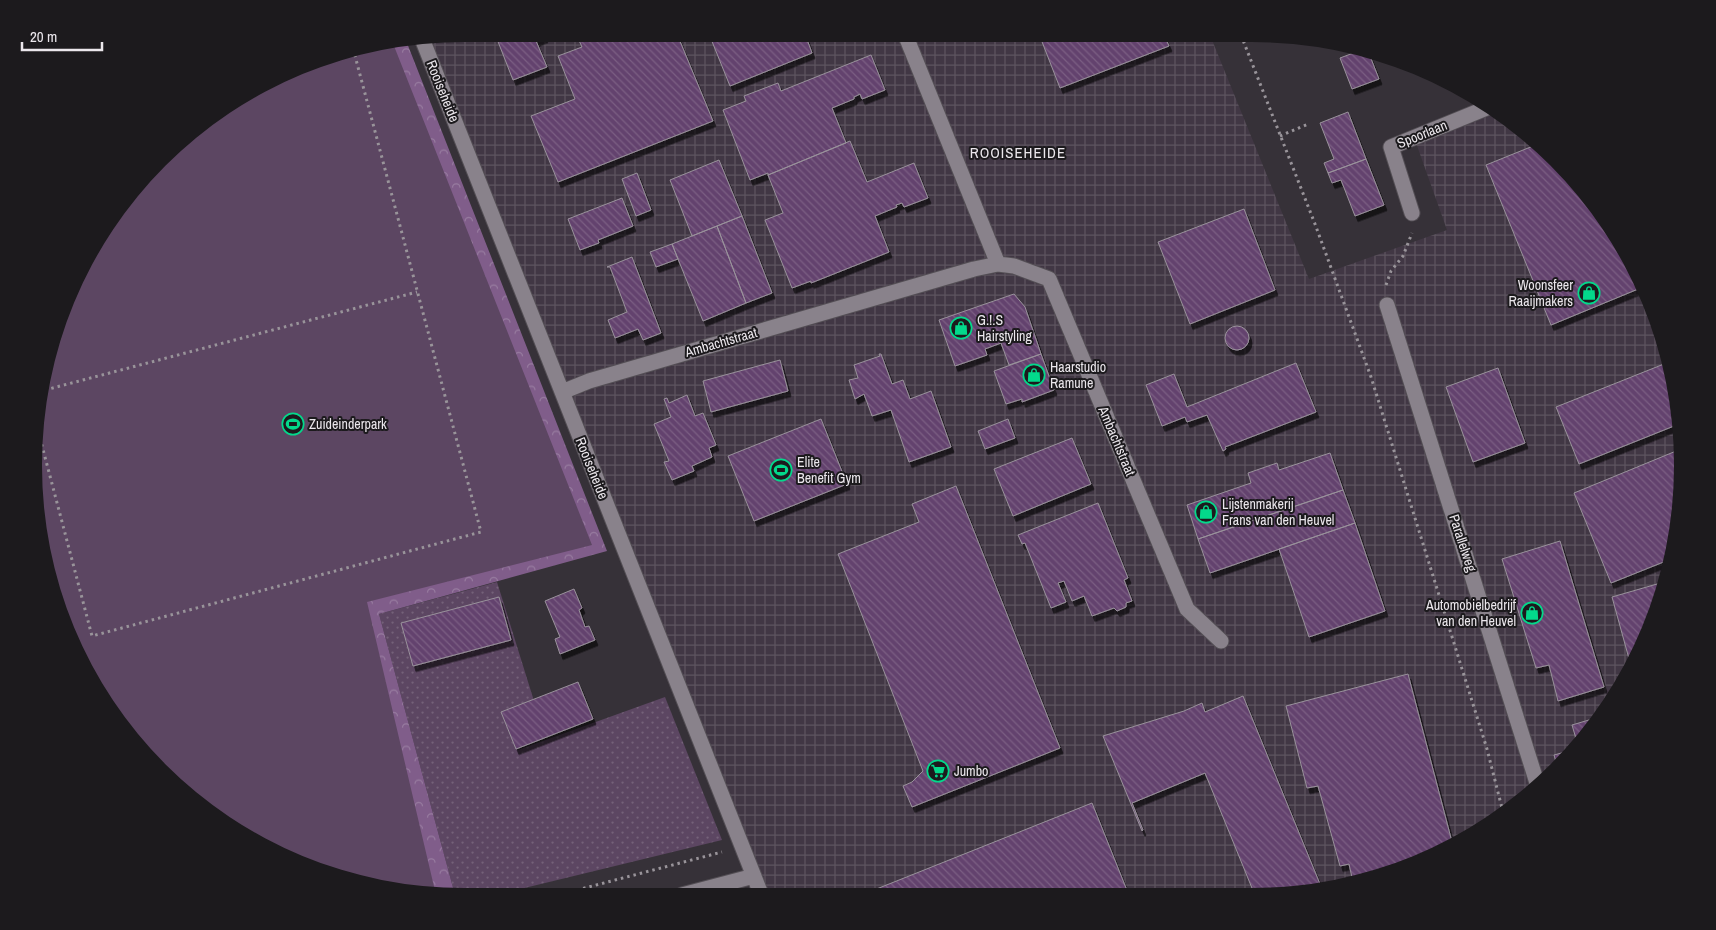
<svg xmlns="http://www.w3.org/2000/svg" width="1716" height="930" font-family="'Archivo Narrow',sans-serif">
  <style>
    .industrial { fill: url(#industrial-grid) }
    .grass { fill: url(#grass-dots) }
    .forest { fill: url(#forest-crowns) }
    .park { fill: #5c4662 }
    .building { fill: url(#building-back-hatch); stroke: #99929b; filter: url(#shadow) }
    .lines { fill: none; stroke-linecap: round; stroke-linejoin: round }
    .minor-casing { stroke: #534e54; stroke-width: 17 }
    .path { stroke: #99949a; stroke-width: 3; stroke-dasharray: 2.5 4; stroke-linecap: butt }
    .minor { stroke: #89828b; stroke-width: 15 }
    .labels { text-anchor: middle; stroke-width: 4; stroke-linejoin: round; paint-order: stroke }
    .street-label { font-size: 14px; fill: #ebe7ec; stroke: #1c1a1d }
    .poi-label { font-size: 14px; fill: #ebe7ec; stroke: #1c1a1d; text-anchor: start }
    .neighbourhood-label { font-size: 15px; letter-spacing: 1px; fill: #ebe7ec; stroke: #1c1a1d }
  </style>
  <defs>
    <pattern id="industrial-grid" width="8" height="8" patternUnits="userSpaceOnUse" patternTransform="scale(1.25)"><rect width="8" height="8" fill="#413744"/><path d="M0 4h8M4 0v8" fill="none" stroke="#5d545f"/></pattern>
    <pattern id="grass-dots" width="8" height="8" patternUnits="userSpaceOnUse" patternTransform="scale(1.25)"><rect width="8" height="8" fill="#5c4662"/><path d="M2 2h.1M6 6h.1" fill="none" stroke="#746179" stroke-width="1.8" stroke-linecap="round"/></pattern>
    <pattern id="forest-crowns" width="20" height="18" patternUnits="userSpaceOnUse" patternTransform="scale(1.25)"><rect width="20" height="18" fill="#805d8a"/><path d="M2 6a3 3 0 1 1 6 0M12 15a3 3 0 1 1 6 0" fill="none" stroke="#987ca0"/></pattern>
    <pattern id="building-back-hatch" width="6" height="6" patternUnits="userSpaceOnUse" patternTransform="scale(1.25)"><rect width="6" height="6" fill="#64436e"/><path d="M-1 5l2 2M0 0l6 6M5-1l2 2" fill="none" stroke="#7a5e83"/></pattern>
    <filter id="shadow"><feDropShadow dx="3" dy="5.5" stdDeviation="0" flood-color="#0009"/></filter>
  </defs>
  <rect width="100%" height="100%" fill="#363138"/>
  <path class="industrial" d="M465,34L1210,35L1309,279L1447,230L1415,140L1492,109L1535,141L1593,202L1638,274L1667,353L1681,437L1679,521L1659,603L1625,680L1575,750L1490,824L1390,873L1307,893L763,894L425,40Z"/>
  <path class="grass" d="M497,582L534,701L504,711L518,750L665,697L722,840L496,895H455L379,614Z"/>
  <path class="forest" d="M407,43L607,551L379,614L455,895H437L414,892L338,578L372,49Z"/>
  <path class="park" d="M394,46L592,545L367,602L436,895L353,881L250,839L141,750L67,630L35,493L48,354L106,226L202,123L326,57Z"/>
  <path class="building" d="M509,34H543L545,37L536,41L547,67L513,80L497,39Z
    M576,34H677L713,121L558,182L531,116L575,99L558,56L582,47Z
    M709,34H805L812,53L730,86Z
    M1039,34L1164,35L1169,46L1060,88Z
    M1364,49L1368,51L1379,79L1352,89L1340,58Z
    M871,55L885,90L862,99L860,94L854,97V99L832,108L846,143L768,175V173L750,180L723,110L746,101L744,96L778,83L781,91Z
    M1348,112L1366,159L1328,173L1324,163L1334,159L1320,123Z
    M850,141L867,182L914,163L928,198L904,207L902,203L896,205L897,207L875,216L889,252L811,283V281L792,288L765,220L783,213L768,175Z
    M1538,144L1593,202L1638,274L1643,287L1551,325L1486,165Z
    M1366,159L1384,205L1355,216L1341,180L1332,183L1328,173Z
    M719,160L742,216L692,236L670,180Z
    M637,173L651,210L636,216L622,179Z
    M622,198L633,226L598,240L599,243L580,250L568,219Z
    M1244,209L1275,290L1190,324L1158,242Z
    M742,216L772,293L746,303L717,226Z
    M717,226L746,303L703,321L672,244Z
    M672,244L678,259L656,267L650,252Z
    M632,257L661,333L643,340L638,329L615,338L608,320L627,312L610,267H607Z
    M1014,294L1025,307L1041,354L1009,365L1001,343L985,349L987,355L955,366L939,320Z
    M1225 338a12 12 0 1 1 24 0a12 12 0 1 1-24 0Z
    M879,354H881L892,384L903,380L910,399L931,391L951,447L909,462L891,410L872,416L864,394L855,399L849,380L858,378L854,365L880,356Z
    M1041,354L1054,390L1022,402V399L1006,404L994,371Z
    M780,360L788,391L711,412L703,381Z
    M1669,362L1679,424L1579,464L1556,407Z
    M1296,363L1316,412L1225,447L1226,449L1223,451L1207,415L1187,422L1185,417L1162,426L1146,385L1174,374L1187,407Z
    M1498,368L1525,443L1473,462L1446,387Z
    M687,395L695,416L703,413L716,445L709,448L712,457L692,466L694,471L672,480L664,462L669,461L654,424L671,417L664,399L667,398L669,403Z
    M821,419L847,484L754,521L728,456Z
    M1008,419L1015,438L985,449L978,431Z
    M1072,438L1091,484L1013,516L994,469Z
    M1681,449L1679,521L1668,565L1666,561L1611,583L1574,493Z
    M1330,453L1343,490L1198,539L1187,505L1251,483L1248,473L1277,463L1279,470Z
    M956,486L1060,748L912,807L903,786L912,782L923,771L838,554L919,522L912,504Z
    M1343,490L1355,523L1210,573L1198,539Z
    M1098,503L1128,578L1124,580L1132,601L1126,603V607L1117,611L1114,608L1092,616L1084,596L1072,601L1064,581L1058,583L1066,602L1051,608L1025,543L1022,544L1018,535Z
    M1355,523L1385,611L1309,637L1279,549Z
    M1560,541L1604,687L1558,701L1549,665L1536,668L1502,559Z
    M1664,582L1659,603L1631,666L1612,597Z
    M574,589L582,608L579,610L585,627L589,626L595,640L560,654L555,639L560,637L545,601Z
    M499,597L511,640L413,666L401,623Z
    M1408,674L1452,842L1390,873L1353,882L1349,864L1340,866L1318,786L1307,788L1286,706Z
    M578,682L593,719L516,749L501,712Z
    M1243,696L1322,889L1307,893H1254L1205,773L1132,803L1143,830L1142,831L1103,736L1184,711L1202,703L1205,712Z
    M1599,717L1579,743V741L1577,742L1572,725Z
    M1576,749L1575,750L1557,765L1554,755Z
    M1092,803L1128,893L864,894Z"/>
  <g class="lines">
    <g class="minor-casing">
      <path id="minor" d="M905,34L998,264
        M423,41L761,894
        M1412,213L1391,147L1489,107
        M1387,305L1537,783
        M562,392L589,381L974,269L998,264L1014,266L1049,279L1187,609L1221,641
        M682,895L754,876"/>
    </g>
    <path class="path" d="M1241,35L1315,224L1371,377L1487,749L1503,812
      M1280,136L1308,124
      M1386,285L1391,271L1403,256L1412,233
      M45,390L417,292
      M40,438L92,636L481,532L354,52
      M558,895L722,852"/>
    <use href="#minor" class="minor"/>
  </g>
  <defs>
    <g id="shop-ring" transform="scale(1.125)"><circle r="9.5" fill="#1c1a1d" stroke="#03d98b" stroke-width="1.5"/><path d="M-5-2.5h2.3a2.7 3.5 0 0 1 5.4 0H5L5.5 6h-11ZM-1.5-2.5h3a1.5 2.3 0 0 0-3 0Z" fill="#03d98b"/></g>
    <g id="stadium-ring" transform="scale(1.125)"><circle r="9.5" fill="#1c1a1d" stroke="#03d98b" stroke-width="1.5"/><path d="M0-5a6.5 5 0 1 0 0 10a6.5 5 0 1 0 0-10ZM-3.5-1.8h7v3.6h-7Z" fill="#03d98b"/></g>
    <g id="supermarket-ring" transform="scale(1.125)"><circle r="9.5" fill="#1c1a1d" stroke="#03d98b" stroke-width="1.5"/><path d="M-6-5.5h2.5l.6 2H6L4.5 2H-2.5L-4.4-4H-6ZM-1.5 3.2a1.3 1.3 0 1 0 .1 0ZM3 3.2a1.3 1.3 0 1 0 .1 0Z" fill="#03d98b"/></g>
  </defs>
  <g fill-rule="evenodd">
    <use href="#shop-ring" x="1589" y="293"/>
    <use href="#shop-ring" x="961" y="328"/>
    <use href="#shop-ring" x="1034" y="375"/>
    <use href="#stadium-ring" x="293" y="424"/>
    <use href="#stadium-ring" x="781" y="470"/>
    <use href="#shop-ring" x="1206" y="512"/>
    <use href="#shop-ring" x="1532" y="613"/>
    <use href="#supermarket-ring" x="938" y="771"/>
  </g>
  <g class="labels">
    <g class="street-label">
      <text transform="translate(443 91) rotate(68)" y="5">Rooiseheide</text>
      <text transform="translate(1422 134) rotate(-22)" y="5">Spoorlaan</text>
      <text transform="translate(721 342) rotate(-16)" y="5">Ambachtstraat</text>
      <text transform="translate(1117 441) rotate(67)" y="5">Ambachtstraat</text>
      <text transform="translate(592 468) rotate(68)" y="5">Rooiseheide</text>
      <text transform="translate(1463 543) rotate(72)" y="5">Parallelweg</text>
    </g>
    <g class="poi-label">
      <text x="1573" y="290" text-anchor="end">Woonsfeer<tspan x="1573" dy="16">Raaijmakers</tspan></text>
      <text x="977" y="325">G.!.S<tspan x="977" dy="16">Hairstyling</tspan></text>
      <text x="1050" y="372">Haarstudio<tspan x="1050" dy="16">Ramune</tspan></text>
      <text x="309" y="429">Zuideinderpark</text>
      <text x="797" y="467">Elite<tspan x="797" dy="16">Benefit Gym</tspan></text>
      <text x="1222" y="509">Lijstenmakerij<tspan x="1222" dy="16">Frans van den Heuvel</tspan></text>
      <text x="1516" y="610" text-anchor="end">Automobielbedrijf<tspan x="1516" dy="16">van den Heuvel</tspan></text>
      <text x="954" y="776">Jumbo</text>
    </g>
    <g class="neighbourhood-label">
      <text x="1018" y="158">ROOISEHEIDE</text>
    </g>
  </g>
  <path d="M0 0H1716V930H0ZM464 42H1252A422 422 0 0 1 1674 464V466A422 422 0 0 1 1252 888H464A422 422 0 0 1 42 466V464A422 422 0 0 1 464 42Z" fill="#1c1a1d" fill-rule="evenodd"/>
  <path d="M22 42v8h80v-8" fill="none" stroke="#ebe7ec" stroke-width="2.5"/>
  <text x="30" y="42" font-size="15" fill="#ebe7ec" stroke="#1c1a1d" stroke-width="4" paint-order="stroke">20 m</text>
</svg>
